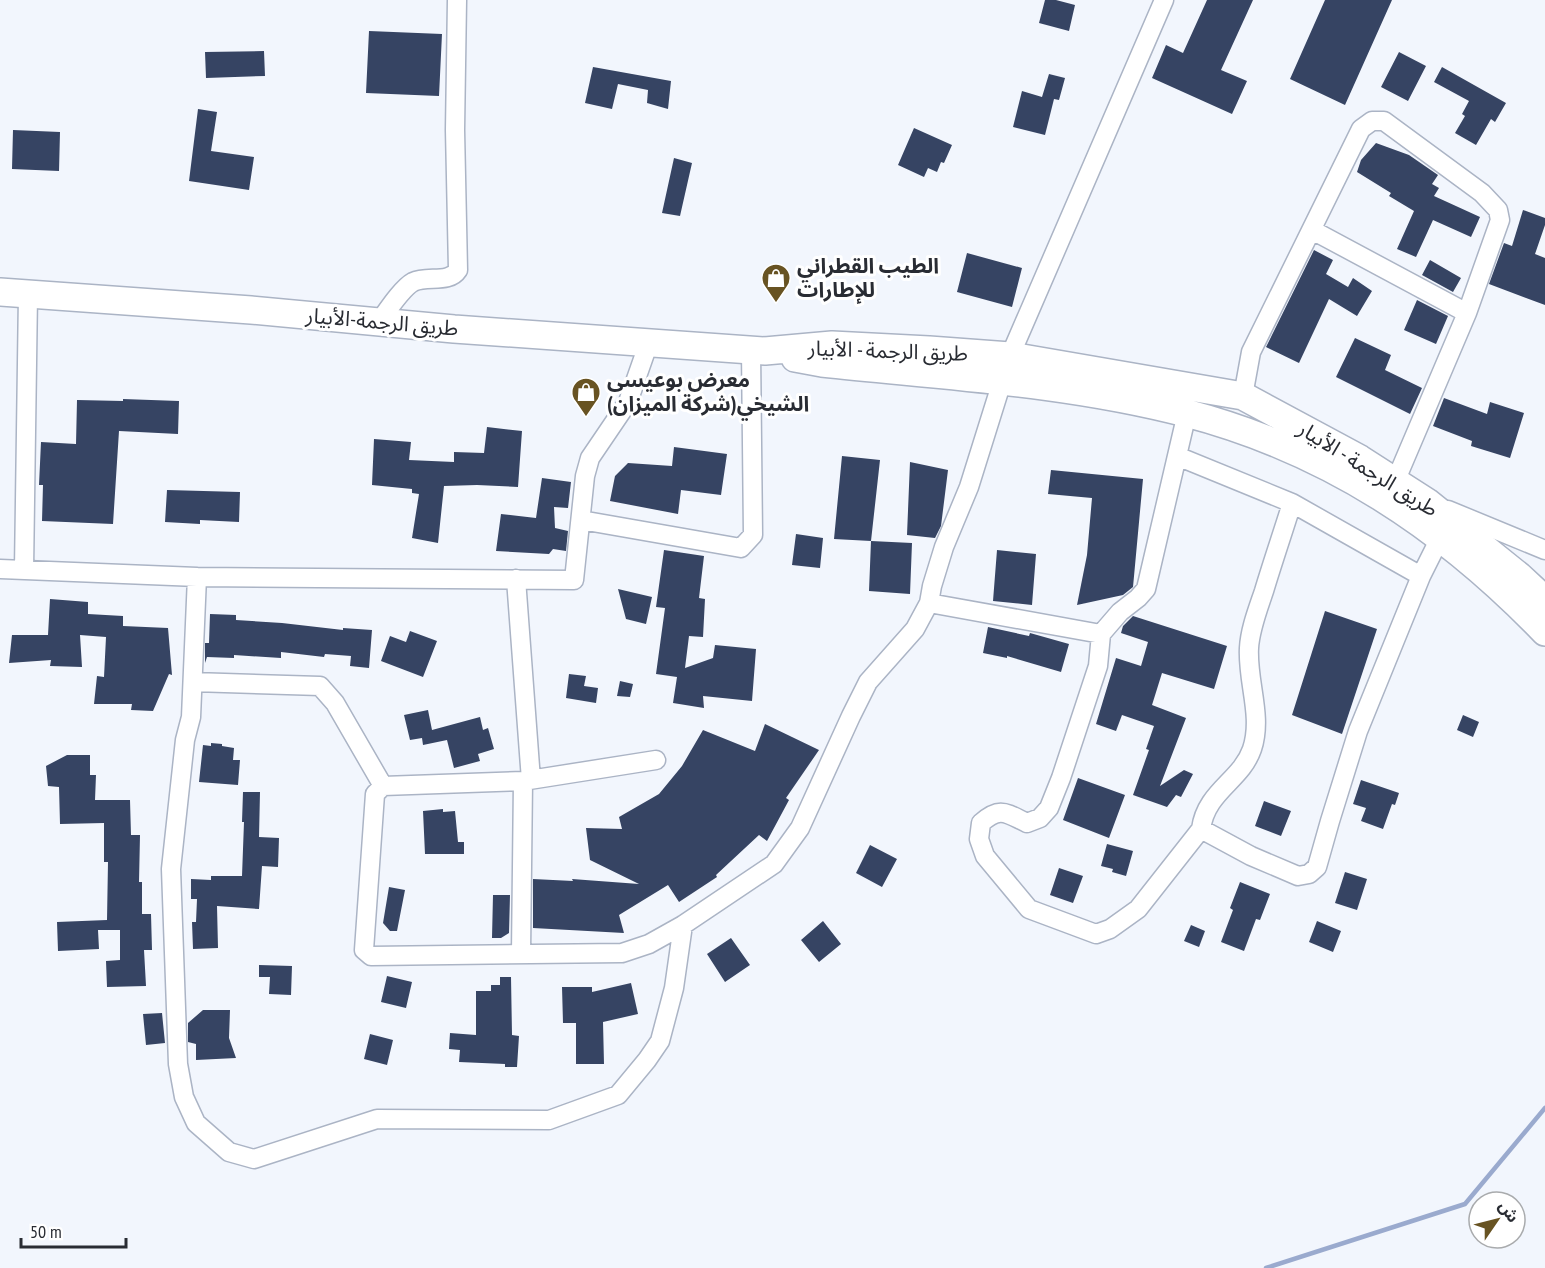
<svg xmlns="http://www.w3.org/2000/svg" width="1545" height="1268" font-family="'PT Sans Narrow','Noto Sans Arabic',sans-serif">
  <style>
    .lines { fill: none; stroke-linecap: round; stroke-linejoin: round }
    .stream { stroke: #9aaace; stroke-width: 4.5 }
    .building { fill: #364463 }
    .minor-casing { stroke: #abb4c5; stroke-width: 21 }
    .highway-casing { stroke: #abb4c5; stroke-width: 30 }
    .minor { stroke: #fff; stroke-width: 18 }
    .highway { stroke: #fff; stroke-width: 27 }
    .labels { text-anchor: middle; stroke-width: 6; stroke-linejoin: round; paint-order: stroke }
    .poi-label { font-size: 21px; font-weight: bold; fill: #292c33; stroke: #fff; text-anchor: start }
    .street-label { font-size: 21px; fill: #292c33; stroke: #fff }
  </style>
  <rect width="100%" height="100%" fill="#f2f6fd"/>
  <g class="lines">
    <path class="stream" d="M1266,1268L1465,1204L1545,1108"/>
  </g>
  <path class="building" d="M1045,0H1056L1075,5L1069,31L1039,23Z
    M1207,0H1253L1221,70L1247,81L1232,114L1152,78L1166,45L1183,53Z
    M1325,0H1392L1345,105L1290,79Z
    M369,31L442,34L439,96L366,93Z
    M264,51L265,76L206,78L205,52Z
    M1399,52L1426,66L1408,101L1381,87Z
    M593,67L671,81L668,109L647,103L648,90L618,84L612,109L585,103Z
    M1442,67L1506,103L1495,122L1491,119L1476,145L1455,133L1465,116L1462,114L1469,101L1434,82Z
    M1049,74L1065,78L1059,100L1054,99L1045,135L1013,127L1022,91L1042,97Z
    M198,109L217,112L211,151L254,157L249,190L189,181Z
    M914,128L952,145L944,163L941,162L937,172L928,168L924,177L898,165Z
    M13,130L60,132L59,171L12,169Z
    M1376,143L1409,155L1438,175L1432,184L1439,188L1434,196L1480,217L1471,237L1433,220L1416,257L1397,249L1414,211L1389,196L1391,193L1357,172L1361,160Z
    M674,158L692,163L680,216L662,213Z
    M1523,210L1545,218V225L1535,254L1545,258V305L1489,284L1504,243L1512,246Z
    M1314,250L1333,260L1326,274L1348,287L1353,278L1372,291L1357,316L1329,299L1299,363L1266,347Z
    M967,253L1022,268L1012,307L957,292Z
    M1430,260L1461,278L1453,292L1422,275Z
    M1417,300L1448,316L1436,344L1404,330Z
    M1355,338L1391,355L1385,370L1422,388L1410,414L1336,377Z
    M1444,398L1487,414L1490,402L1524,413L1510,458L1471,446L1472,441L1433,426Z
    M123,399L179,401L178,434L119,431L113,524L42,521L43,485H39L41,442L76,444L77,400L123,401Z
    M487,427L522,431L518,487L477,485L444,486L438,543L412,538L419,494L412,493V489L372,485L374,439L411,442L409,460L454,462V452L484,453Z
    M674,447L727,454L721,495L681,490L678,514L610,501L615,476L628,463L672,466Z
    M842,456L880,460L871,541L834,539Z
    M910,462L948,470L941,526L935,538L907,535Z
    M1051,470L1143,479L1133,587L1123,595L1077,605L1087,555L1092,498L1048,494Z
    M542,478L571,482L568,508L554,507L555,528L568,531L566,551L553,549L549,554L496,551L501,514L536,518Z
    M167,490L240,492L239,522L200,520V524L165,522Z
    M796,534L823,538L820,568L792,565Z
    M871,541L912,543L910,594L869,591Z
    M664,550L704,556L699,598L705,599L703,637L689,636L685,668L713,658L715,645L756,649L752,701L703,696L704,708L673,703L677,677L656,674L665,608L656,607Z
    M997,550L1036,554L1032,605L993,601Z
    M618,589L652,597L646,624L626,619Z
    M50,599L88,602V614L123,616V626L168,628L172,675L169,674L153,711L131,710L132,704H94L97,676L104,677L106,637L80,635L82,667L50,666L51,660L9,663L12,635H48Z
    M1325,611L1377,629L1342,734L1292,715Z
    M210,614L236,615V620L282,623L343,630V628L372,630L369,668L350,666L351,656L325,654L324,657L281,652V658L234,655V658L207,657L205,663V643H209Z
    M1133,616L1227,646L1214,689L1162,673L1152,705L1186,718L1160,786L1184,770L1193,774L1181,797L1176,795L1167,807L1133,795L1149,750L1146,749L1154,726L1122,715L1116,731L1096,724L1116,658L1141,666L1148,642L1121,633L1123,626Z
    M988,627L1029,636L1030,633L1069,644L1061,672L1007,656V658L983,653Z
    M410,631L437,641L423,677L381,661L390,636L406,642Z
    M569,674L586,676L584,686L598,688L596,703L566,698Z
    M620,681L633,684L630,697L617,696Z
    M428,710L432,730L480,717L483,730L488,728L494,749L478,754L480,761L454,768L447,740L423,745L422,738L410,740L404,715Z
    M1463,715L1479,722L1473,737L1457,730Z
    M765,724L819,750L786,798L789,800L767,841L759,835L716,875L717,877L679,902L668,885L619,915L624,933L533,928V879L573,881L572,879L639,884L590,860L586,828L622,829L619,817L659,794L682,766L703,730L755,751Z
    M211,743L222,744V746L234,748L233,760H240L238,785L199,782L203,745L211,746Z
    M67,755H90V775H96L95,800H130L131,835H140L139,882H142V914H151L152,950H144L146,986L107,987L106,961L120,960V930H98L99,949L58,951L57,922L107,920L108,862H104V823L60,824L59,787L48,786L46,766Z
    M1078,778L1125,795L1109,838L1063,820Z
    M1361,780L1399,793L1395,805L1392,804L1383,829L1361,821L1366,808L1353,804Z
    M243,792H260L259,837L279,838L278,867L262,866L259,909L217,906L218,948L193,949L192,922H196L197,899H191V879L211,880V876H242L244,822H242Z
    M1264,801L1291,811L1281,836L1255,826Z
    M443,809V812L455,811L458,842H464V854H425L423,811Z
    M1107,844L1133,851L1126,876L1112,872L1113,869L1101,866Z
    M870,845L897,859L882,887L856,873Z
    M1059,868L1083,876L1073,903L1050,895Z
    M1345,872L1367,879L1357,910L1335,903Z
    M1240,882L1270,894L1260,920L1256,919L1244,951L1221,942L1233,910L1230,908Z
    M389,887L405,890L397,931H390L383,923Z
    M493,895H510L509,933L501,938H492Z
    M823,921L841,944L819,962L801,940Z
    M1317,921L1341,931L1333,952L1309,942Z
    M1191,925L1205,931L1199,947L1184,941Z
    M731,938L750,965L725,982L707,954Z
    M259,965L292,966L291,995L269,994L270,977H259Z
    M387,976L412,982L406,1008L381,1002Z
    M500,977H511L512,1035L519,1036L517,1067H505V1064L459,1062L460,1050L449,1049L450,1033L476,1035V991H491V985H500Z
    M631,983L638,1014L603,1022L604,1064H576V1023H563L562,987H592V992Z
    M203,1010H230L229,1038L236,1058L196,1060V1044L188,1042V1023Z
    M162,1013L165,1043L146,1045L143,1014Z
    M370,1034L393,1040L387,1065L364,1059Z"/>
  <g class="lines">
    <g class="minor-casing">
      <path id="minor" d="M1312,230L1467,313
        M379,322C387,311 402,288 413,282C427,275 449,284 458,270L455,130L457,0
        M1243,396L1251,352L1361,129L1372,121H1384L1482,193L1498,210L1500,220L1467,313L1395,482
        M1177,456L1292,503L1421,576
        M1292,503C1283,532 1273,561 1264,591C1258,609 1250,629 1249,648C1247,682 1263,716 1252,749C1241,781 1206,791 1201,829L1251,856L1298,876L1309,874L1317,867L1330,821L1358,731L1421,576L1440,538
        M1448,510L1545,550
        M581,520L741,548L753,535L751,350
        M0,569L197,577L574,580L585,476L590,458L628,402L649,342
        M24,570L28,294
        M197,577L191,717L185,740L171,869L178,1064L184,1097L196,1123L229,1152L254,1159L377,1119L549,1120L618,1095L647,1060L660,1041L674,988L683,925
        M516,579L531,780
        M929,603L1101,634L1120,612L1138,598L1146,589L1187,413
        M1101,634L1098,666L1061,778L1049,808L1040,818L1027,823C1006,813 1000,806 981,823L979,839L985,856L1029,909L1096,934L1110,929L1138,909L1201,829
        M193,682L320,686L335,703L383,786
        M656,760L523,781L383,786L375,794L364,950L371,956L622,953L649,944L683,925L774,864L800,828L851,716L868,682L915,629L929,603L932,586L944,547L969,487L1010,356L1164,0
        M521,953L523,781"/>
    </g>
    <g class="highway-casing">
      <path id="highway" d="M0,292L251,310L454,329L765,351L832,345L929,350L1010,356L1243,396L1360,459L1427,502L1519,576L1545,600
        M795,358L822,363C943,376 1067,382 1186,413C1328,450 1444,527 1545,632"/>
    </g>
    <use href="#minor" class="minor"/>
    <use href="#highway" class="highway"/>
  </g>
  <defs>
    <g id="shop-pin" transform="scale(1.5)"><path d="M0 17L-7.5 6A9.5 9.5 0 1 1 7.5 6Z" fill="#685322" stroke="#fff"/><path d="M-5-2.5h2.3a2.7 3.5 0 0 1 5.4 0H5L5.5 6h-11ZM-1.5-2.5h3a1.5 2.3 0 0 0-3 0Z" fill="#fff"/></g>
  </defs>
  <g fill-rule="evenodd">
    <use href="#shop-pin" x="776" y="278"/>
    <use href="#shop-pin" x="586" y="392"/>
  </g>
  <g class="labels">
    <g class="poi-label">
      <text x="797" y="273">الطيب القطراني<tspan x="797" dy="24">للإطارات</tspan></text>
      <text x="607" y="387">معرض بوعيسى<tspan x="607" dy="24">الشيخي(شركة الميزان)</tspan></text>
    </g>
    <g class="street-label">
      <text transform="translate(382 322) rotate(5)" y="7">طريق الرجمة-الأبيار</text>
      <text transform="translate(888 351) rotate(2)" y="7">طريق الرجمة - الأبيار</text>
      <text transform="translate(1368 469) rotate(32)" y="7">طريق الرجمة - الأبيار</text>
    </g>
  </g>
  <g transform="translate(1497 1220) rotate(55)"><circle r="28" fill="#ffffff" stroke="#a9abad" stroke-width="1.5"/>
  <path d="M0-4.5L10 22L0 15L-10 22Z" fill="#685322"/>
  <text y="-9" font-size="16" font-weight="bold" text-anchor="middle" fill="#292c33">ش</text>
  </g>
  <path d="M21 1238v9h105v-9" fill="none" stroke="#292c33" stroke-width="3"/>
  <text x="30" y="1238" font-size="18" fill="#292c33" stroke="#ffffff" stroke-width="4.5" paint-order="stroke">50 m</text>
</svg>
